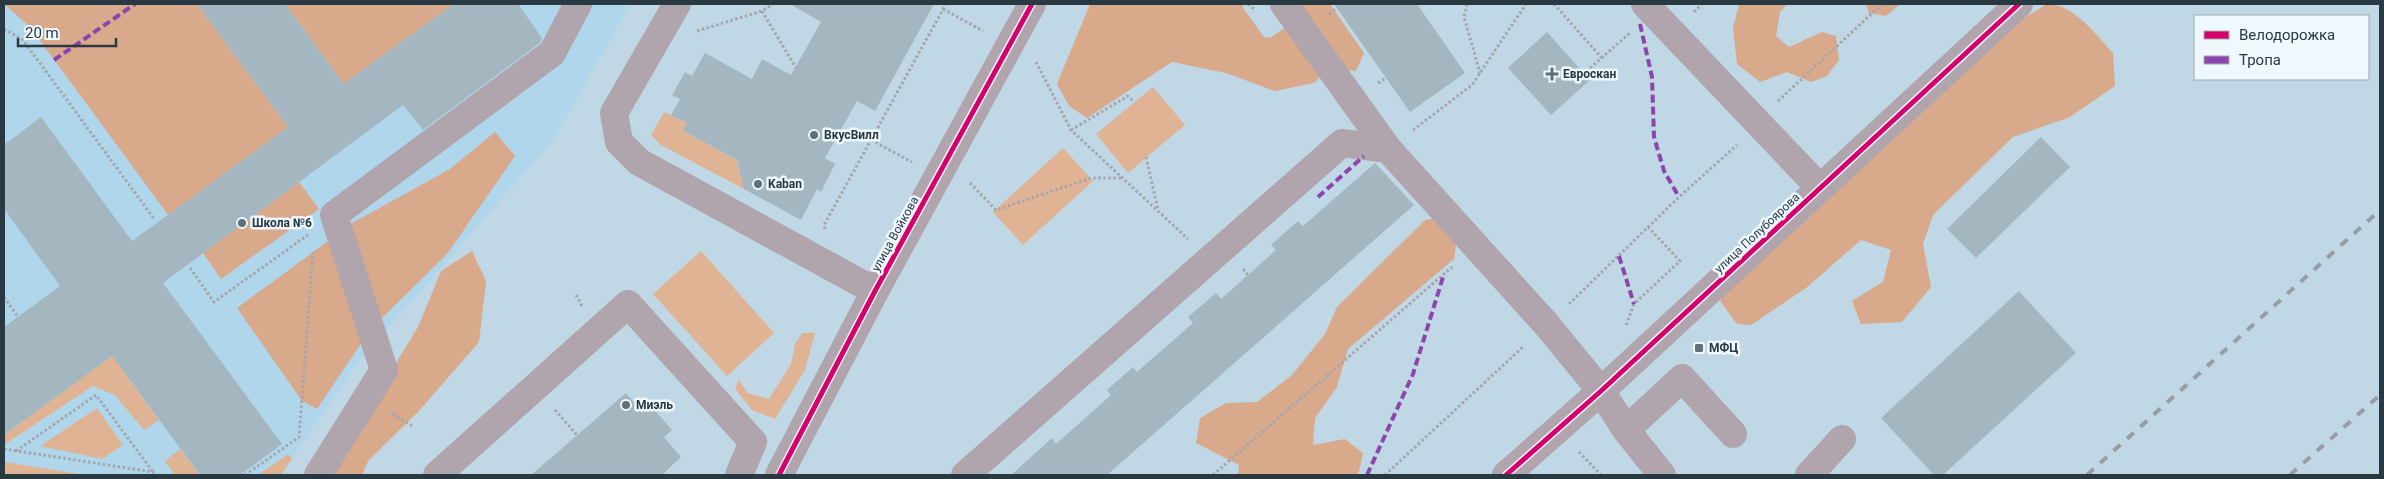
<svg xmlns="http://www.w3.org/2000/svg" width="2384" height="479" font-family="Roboto,sans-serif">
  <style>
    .built { fill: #afd6eb }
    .green { fill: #e1b395 }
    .forest { fill: #d8a98b }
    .building { fill: #a4b7c1 }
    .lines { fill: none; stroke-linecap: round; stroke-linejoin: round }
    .path { stroke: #a6a5ac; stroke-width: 3; stroke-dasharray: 2.5 2.5; stroke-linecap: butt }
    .minor { stroke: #b0a4ad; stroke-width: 28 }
    .rail { stroke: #999ca5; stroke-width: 4; stroke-dasharray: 9 9; stroke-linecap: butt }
    .quiet { stroke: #8e44ad; stroke-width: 4; stroke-dasharray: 8 4; stroke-linecap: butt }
    .cycleway-casing { stroke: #eff8fd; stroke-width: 8 }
    .cycleway { stroke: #d6006c; stroke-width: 5 }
    .poi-dot { fill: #5d717b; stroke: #eff8fd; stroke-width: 2 }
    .labels { text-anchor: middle; stroke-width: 5; stroke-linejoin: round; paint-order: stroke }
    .poi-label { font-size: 12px; font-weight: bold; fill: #283942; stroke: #eff8fd; text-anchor: start }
    .street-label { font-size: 12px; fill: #283942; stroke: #eff8fd }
  </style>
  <rect width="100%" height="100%" fill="#c0d8e5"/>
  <path class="built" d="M4,4H622L629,7L554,139L355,366L281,475H4Z"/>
  <path class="green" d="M1153,87L1185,125L1128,173L1096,134Z
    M664,112L687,123L683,131L740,162L738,165L744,189L661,145L651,135Z
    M1063,148L1093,181L1023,245L993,212Z
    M701,251L774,333L727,376L653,294Z
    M802,333H815L805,370L775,419L752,410L735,389L739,379L747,393L769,399L791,364L795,344Z
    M125,346V374L159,420L144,430L115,395L93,386L4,445V435Z
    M97,408L123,445L102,459L40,446Z
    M180,449L200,475H175L165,461Z
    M288,454L292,459L281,475H258Z
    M4,462L85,475H4Z"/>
  <path class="forest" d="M4,4H197L288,127L169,216L30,27Z
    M285,4H454L374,62L350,93Z
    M1090,4H1243V8L1264,37L1270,38L1292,23L1324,73L1314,83L1275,91L1226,73L1172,62L1087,118L1069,106L1057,84Z
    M1287,4H1330L1364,53L1356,71L1334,69Z
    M1739,4H1787L1780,12L1776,36L1789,47L1822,32L1836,36L1839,60L1827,76L1811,82L1787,72L1760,82L1737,64L1733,28Z
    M1866,4H1900L1886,16L1869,13Z
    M2047,4C2074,4 2096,35 2113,53L2115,86L2070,117L2013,137L1933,215L1923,244L1931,287L1902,322L1861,324L1852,301L1883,282L1891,250L1861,240L1806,288L1751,325L1737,324L1720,301L1738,271L2001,32Z
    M495,132L515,156L447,254L371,329L317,409L302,401L237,308L354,222L450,169Z
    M299,182L319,209L221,279L203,253Z
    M1441,218L1457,239L1454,259L1348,349L1337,387L1315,418L1313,445L1345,439L1363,453L1359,472L1356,475H1238L1239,465L1196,443L1200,418L1226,403L1257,402L1292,375L1325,334L1337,307L1425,220Z
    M472,251L486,281L479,342L419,411L368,461L362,475H319L375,398L418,327L441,271Z"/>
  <path class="building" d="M197,4H285L343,84L454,4H518L542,38L540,43L423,130L403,105L163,283L282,444L240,475H200L112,356L4,435V327L60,286L4,209V145L41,117L132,241L288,127Z
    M790,4H934L875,111L857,101L825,158L835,164L821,192L817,189L801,220L744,189L737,160L683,131L687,123L671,115L680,99L672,95L685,72L692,76L705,53L752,79L762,59L791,75L821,22Z
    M1334,4H1417L1465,73L1410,112Z
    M1547,32L1590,80L1551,115L1508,68Z
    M2041,137L2070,167L1976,258L1947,229Z
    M1375,163L1414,205L1107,475H1011L1052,438L1056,444L1111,395L1107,390L1133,367L1137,372L1193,323L1188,317L1216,293L1221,299L1276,250L1271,245L1298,221L1303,226Z
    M2019,291L2076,353L1943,475H1934L1881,418Z
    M626,393L642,412L650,405L672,430L664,437L681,457L662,475H531Z"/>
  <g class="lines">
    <path class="path" d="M1248,4L1254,9
      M1467,4L1464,17L1480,73
      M1554,4L1602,58
      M943,9L983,31
      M762,11L796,68
      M1694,12L1702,4
      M1329,14L1337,8
      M4,29L23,40L155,220
      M697,31L762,11L773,4
      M1036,62L1071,130L1188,239
      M1590,68L1630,33
      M1378,83L1386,78
      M1778,101L1882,4
      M1071,130L1128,96L1134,102
      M1413,130L1472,85L1526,4
      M871,140L912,162
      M1146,157L1158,210
      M970,183L996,210L1091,178H1122
      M825,229L824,225L946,4
      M190,268L214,302L308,235
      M1243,269L1248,275
      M576,295L582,306
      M4,297L18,317
      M1569,304L1679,197L1737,145
      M1626,325L1634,304L1680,261L1648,227
      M555,410L577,435
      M393,414L414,427
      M4,449L153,472L158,475
      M16,451L96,395L153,472
      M1579,452L1601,475
      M245,475L299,437L313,252
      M1213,475L1452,267
      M1385,475L1524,346"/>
    <path class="minor" d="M677,4L614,113L619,142L639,162L875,291
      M1284,4L1388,149
      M1645,4L1820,188
      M1626,430L1682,378L1733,434
      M318,475L384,370L334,215L552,53L578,4
      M437,475L628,304L753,442L739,475
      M779,475L875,291L1032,4
      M965,475L1342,143L1388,149L1547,325L1601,391L1626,430L1662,475
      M1506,475L1601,391L2019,4
      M1809,475L1842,439"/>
    <path class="rail" d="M2087,475L2380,210
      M2290,475L2380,395"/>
    <path class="quiet" d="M1640,24L1652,77L1654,137L1664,171L1679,197
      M54,60L135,4
      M1318,197L1364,156
      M1619,256L1634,304
      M1367,475L1413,374L1444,274"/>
    <g class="cycleway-casing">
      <path id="cycleway" d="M779,475L875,291L1032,4
        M1506,475L1601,391L2019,4"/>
    </g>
    <use href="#cycleway" class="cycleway"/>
  </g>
  <g class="poi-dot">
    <path d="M1549.5 66.5h5v5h5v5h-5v5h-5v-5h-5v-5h5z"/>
    <circle cx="814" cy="135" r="5"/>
    <circle cx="758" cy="184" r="5"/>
    <circle cx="242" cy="223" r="5"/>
    <rect x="1694" y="343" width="10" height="10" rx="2.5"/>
    <circle cx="626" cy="405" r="5"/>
  </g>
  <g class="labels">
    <g class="poi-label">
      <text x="1563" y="78">Евроскан</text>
      <text x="824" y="139">ВкусВилл</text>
      <text x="768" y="188">Kaban</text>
      <text x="252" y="227">Школа №6</text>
      <text x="1709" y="352">МФЦ</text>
      <text x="636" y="409">Миэль</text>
    </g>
    <g class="street-label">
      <text transform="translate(1757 233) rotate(-43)" y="4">улица Полубоярова</text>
      <text transform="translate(895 234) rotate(-61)" y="4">улица Войкова</text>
    </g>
  </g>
  <rect width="2384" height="479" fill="none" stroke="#283942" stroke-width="10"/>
  <rect x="2194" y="15" width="175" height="65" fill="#eff8fd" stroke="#9facb2"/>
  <rect x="2204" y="31" width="25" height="8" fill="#d6006c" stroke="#9facb2"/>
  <text x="2239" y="40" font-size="15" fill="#283942">Велодорожка</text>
  <rect x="2204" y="56" width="25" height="8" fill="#8e44ad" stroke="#9facb2"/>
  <text x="2239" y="65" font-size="15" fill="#283942">Тропа</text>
  <path d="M18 38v8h98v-8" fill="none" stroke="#283942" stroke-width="2.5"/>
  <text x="25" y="38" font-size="15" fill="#283942" stroke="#eff8fd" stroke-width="4" paint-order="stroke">20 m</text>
</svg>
